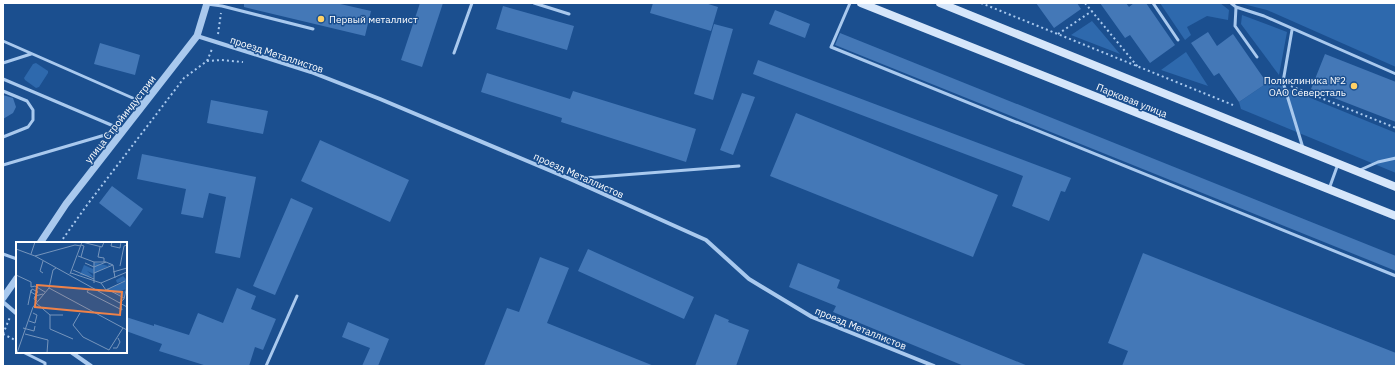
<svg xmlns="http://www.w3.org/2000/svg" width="1399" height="369" font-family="'IBM Plex Sans',sans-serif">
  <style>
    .green { fill: #2e69ad }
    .building { fill: #4478b7 }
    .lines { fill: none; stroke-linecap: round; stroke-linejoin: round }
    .path { stroke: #a9c9ee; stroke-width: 2; stroke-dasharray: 2 3; stroke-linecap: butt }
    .service { stroke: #a9c9ee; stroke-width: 3 }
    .minor { stroke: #a9c9ee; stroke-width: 4 }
    .tertiary { stroke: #a9c9ee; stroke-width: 7 }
    .secondary { stroke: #d6e6fa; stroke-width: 8 }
    .poi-dot { fill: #ffd166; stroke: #1b4f8f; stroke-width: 1.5 }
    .labels { text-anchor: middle; stroke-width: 3; stroke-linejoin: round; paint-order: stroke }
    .poi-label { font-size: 10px; fill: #fff; stroke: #1b4f8f; text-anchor: start }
    .street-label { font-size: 10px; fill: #fff; stroke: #1b4f8f }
    .inset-road { fill: none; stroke: #7695bc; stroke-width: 1 }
    .view { fill: #ee8249; fill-opacity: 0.15; stroke: #ee8249; stroke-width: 2 }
    .inset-edge { fill: none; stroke: #fff; stroke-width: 2 }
  </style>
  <rect width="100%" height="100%" fill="#1b4f8f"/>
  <path class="green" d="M1160,3H1220L1229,10L1228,20L1207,16L1187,27L1191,35L1185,40Z
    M1239,3L1396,4V67L1267,10Z
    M1242,15L1287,32L1279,75L1241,24Z
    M1092,21L1120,54L1071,35Z
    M1186,52L1208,86L1161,70Z
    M36,63L48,71V73L39,87L36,88L25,80L24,78L33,64Z
    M1267,83H1274L1396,133V173L1241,109L1239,102Z"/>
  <path class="building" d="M244,3H336L371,11L365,36L244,7Z
    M420,3H443L422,67L401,60Z
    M653,3H705L718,7L711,31L650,13Z
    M1036,3H1077L1081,9L1054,28Z
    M1100,3H1126L1129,7L1134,3H1146L1175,45L1150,63L1130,35L1125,38Z
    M503,6L574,26L567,50L496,29Z
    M775,10L810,24L805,38L769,24Z
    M714,24L733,29L713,100L694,94Z
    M1208,32L1217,46L1233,34L1267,83L1239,102L1219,73L1214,76L1191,43Z
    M840,33L1396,256V271L835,45Z
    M100,43L140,55L135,75L94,64Z
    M1325,54L1396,82V122L1311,89Z
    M758,60L1071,178L1065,192L1061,191L1049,221L1012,206L1023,176L753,74Z
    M487,73L570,99L573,91L696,129L686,162L561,122L562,118L481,92Z
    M742,93L755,97L733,155L720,150Z
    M3,95L13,98L16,107L13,113L3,119Z
    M211,100L268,111L263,134L207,123Z
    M796,113L998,195L973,257L770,176Z
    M320,140L409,180L390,222L301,181Z
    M142,154L256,177L240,258L215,253L226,197L209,193L203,218L181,214L186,189L137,179Z
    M112,186L143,209L130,227L99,203Z
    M291,198L313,208L275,295L253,286Z
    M588,249L694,297L684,319L578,271Z
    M1143,253L1396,353V366H1122L1128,351L1108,343Z
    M540,257L569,268L547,323L654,366H484L507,308L519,312Z
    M798,263L840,280L837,288L1028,366H964L833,312L836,306L789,287Z
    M237,288L256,296L251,309L276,319L263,350L255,347L249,366H207L159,351L162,344L126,331V317L154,326V324L189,335L198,313L223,323Z
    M715,314L729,320L728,322L749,330L736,366H695Z
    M348,322L389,339L378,366H362L370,348L342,337Z"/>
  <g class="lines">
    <path class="path" d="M981,3L1233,105
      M1085,3L1138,67
      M218,34L221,13
      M1058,34L1092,11
      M207,61L212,49
      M1291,86L1396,128
      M60,243L87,205L184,78L207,61L221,60L243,62
      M3,334L10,317
      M3,334L17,341"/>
    <path class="service" d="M534,3L569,14
      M850,3L831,47L1396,276
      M1153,3L1178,40
      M1231,3L1236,7L1264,16L1396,74
      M207,4L222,6L313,29
      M1236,7L1235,26L1257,57
      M1292,30L1283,82L1303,148
      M3,41L144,103
      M454,53L472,3
      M3,63L31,54
      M3,79L123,130
      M3,91L27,101L33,110V120L28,127L3,137
      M3,165L122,130
      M1360,170L1378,162L1396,158
      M571,179L739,166
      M1329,189L1338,164
      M3,254L17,259
      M23,352L45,363V366
      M266,366L297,296"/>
    <path class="minor" d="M197,36L311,72L380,99L570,179L706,240L749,279L812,317L934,366
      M3,302L17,314
      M71,352L91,366"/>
    <path class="tertiary" d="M40,243L66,204L197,36L207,3
      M3,298L17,278"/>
    <path class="secondary" d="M861,3L1396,216
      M940,3L1396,187"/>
  </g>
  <g class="poi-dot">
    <circle cx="321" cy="19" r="4"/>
    <circle cx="1354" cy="86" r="4"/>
  </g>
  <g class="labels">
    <g class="poi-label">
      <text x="329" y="23">Первый металлист</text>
      <text x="1346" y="84" text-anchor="end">Поликлиника №2<tspan x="1346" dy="12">ОАО Северсталь</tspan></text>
    </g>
    <g class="street-label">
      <text transform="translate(277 54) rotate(18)" y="4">проезд Металлистов</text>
      <text transform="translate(1132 100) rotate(22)" y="4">Парковая улица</text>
      <text transform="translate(120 119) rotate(-52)" y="4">улица Стройиндустрии</text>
      <text transform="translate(579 175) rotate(24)" y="4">проезд Металлистов</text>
      <text transform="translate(861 328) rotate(22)" y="4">проезд Металлистов</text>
    </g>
  </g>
  <g transform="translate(16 242)">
    <rect width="111" height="111" fill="#1b4f8f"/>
    <path d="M78,20L92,24L93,21L96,22L78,32L71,29L78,35L64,33L68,23L77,27ZM107,34L111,38V43L110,47L103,50L109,49L108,55L92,47L109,39L101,41L100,38Z" fill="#2e69ad"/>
    <path class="inset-road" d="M66,0L86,5L88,0M96,0L95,4L104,6L105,0M65,3L68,4L65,15M84,5L82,15L88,16V20M0,7L19,14L111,65M15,12L19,0M19,14L59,3L65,4M62,14L78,20M27,19L24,29L27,31M69,21L78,25L90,20L97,23M104,24L108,4L111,3M57,28L78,37M97,30L111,26M55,31L85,41L111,30M78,31L97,23L99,36M54,32L66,0M0,33L15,40V45L19,44L29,50M78,41V20H90M85,41L90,48L109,39M33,46L111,88M73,47L71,50L106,68L105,64M91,47L108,56M19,52L22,50L16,47L15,50L20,53M21,59L18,57L19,54L27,52M20,61L34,73V87L57,97M103,61L108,57L111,44M12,63L15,48M64,71L57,83L67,95L93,108L107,86M34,73H47M13,79L19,81L21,73L17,71M7,86L18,89L19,84M9,92L32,98L31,111M97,106H101L104,100L102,96M1,111L17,65L33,46L37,28L40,26"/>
    <path class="view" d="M21,43L106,50L104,73L19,65Z"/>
    <rect width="111" height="111" class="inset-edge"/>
  </g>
  <rect width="1399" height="369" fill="none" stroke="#ffffff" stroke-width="8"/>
</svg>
